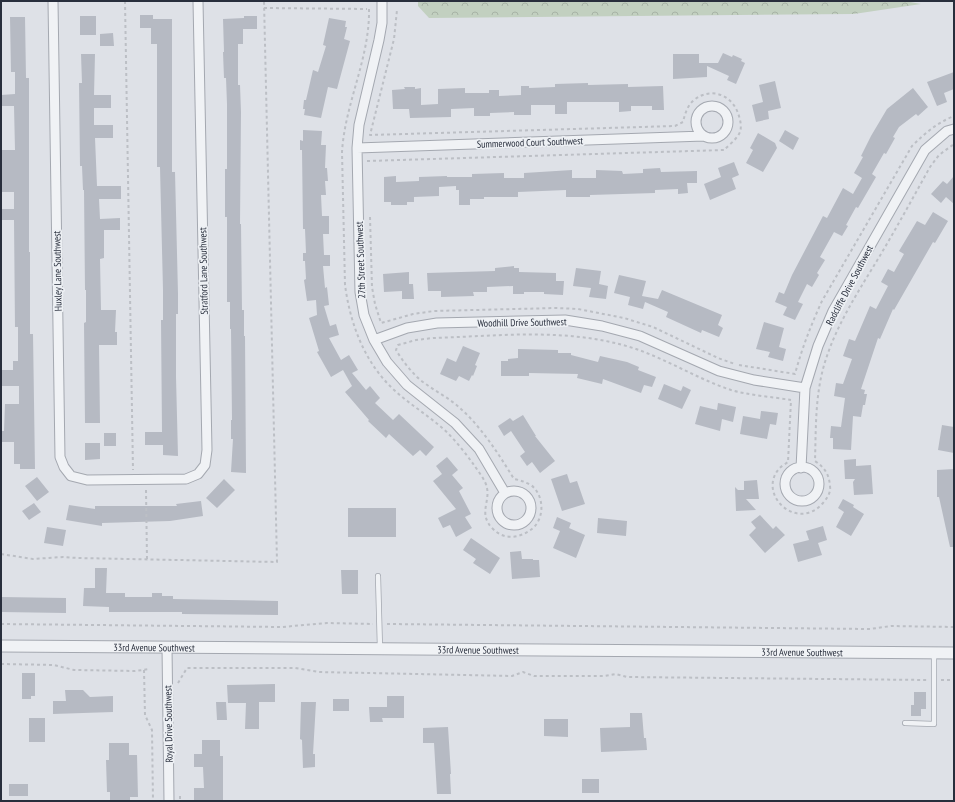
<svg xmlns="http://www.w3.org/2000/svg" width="955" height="802" font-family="'PT Sans Narrow',sans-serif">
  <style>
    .forest { fill: url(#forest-crowns) }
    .building { fill: #b6bac3 }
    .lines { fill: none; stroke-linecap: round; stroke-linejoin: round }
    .service-casing { stroke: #a4a8b0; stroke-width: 6 }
    .minor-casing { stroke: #a4a8b0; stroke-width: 11 }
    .tertiary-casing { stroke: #a4a8b0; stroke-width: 13 }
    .path { stroke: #bcbfc5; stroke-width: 2; stroke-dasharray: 3 3; stroke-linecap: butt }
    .service { stroke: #f0f2f5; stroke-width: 4.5 }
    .minor { stroke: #f0f2f5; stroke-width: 9 }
    .tertiary { stroke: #f0f2f5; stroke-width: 11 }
    .labels { text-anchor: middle; stroke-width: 3.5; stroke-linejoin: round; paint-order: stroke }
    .street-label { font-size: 10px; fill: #282e3c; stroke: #edf0f4 }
  </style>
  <defs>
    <pattern id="forest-crowns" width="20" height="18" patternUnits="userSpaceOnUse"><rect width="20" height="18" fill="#c2d0c0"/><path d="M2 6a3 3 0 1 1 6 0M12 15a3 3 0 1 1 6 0" fill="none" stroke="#a7b3a6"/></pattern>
  </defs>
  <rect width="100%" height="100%" fill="#dee1e7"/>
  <path class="forest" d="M418,1H905L921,4L854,14L429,18L418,6Z"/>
  <path class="building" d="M140,15H153V19H172V172H175L178,294V314H176V377L178,456L163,455V445H145V432H162L161,320H163V290L160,167H157V44H151V28H140Z
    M80,16H96V35H80Z
    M244,16H257V29H243V44H238V85H240L241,112L240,224H241L242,310H244V336H245L246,473L231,472L233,439H231V420H232L231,329H230V302H227V217H225V169H227V104L226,78H224L223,52H224L223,19L244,18Z
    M10,17H25L26,78H29V252H30V334H33L35,469H20V464H14V442H1V431H4L5,404H19V386H1V370H13V361H18V327H15L14,220H1V209H14V192H1V150H15L14,106H1V95L15,94V72H11Z
    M329,18L346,21L345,27H347L344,39L350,41L337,89L328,87L321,118L304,115L305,109H303L304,100H306L313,70L318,72L326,46L323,45Z
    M113,33L114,46H100V34Z
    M723,53L732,57L733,55L742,59L741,61L745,63L736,84L727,80L729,76L707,66V77L673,79V54H699V63H718Z
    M81,54H95L94,95H111V108H94V125H113V138H95L97,186H121V199H99L100,219L120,218V230H104V258L100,259L101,310H116L115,332H117V345H99L100,423H85L84,323L86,322V290H85L84,190H83L82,166H80L79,83H82Z
    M954,72V89L944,93L947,102L937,106L927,82Z
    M775,81L781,108L768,111L769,119L756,122L752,105L763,102L759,85Z
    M588,83V85L628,84V87L663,86L664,110H652V106H631V111L619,112V102H567V114H555V105H531V115H514V112L490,113V116H474V108L451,109V117L410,118L409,109H393L392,90L405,89L404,87H415V89L421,88V105L438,104V89L465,88V93H489V90H499V96L521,95V86H529V88L555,87V84Z
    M913,88L928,107L918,116L916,114L899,127L893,137L895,138L886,154L884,153L872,174L876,177L858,208L856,207L846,225L848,226L842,236L834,232L820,257L825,260L817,273L819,275L812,287L807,284L798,302L803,304L795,320L783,315L787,307L775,302L779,292L784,294L792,275L823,216L827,218L843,188L853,194L862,178L854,173L863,157L861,156L871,136L887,109Z
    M303,130L322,131L321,145H326L325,168H327L328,181H325L326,195H321L322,216H329V234H323L324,255H330V266H323L325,288L327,287L329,305L324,306L330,326L336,324L339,335L329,338L341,360L349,355L358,370L352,373L366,390L370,386L380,398L375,403L393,420L399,414L434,447L426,456L420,450L413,456L389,434L386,438L368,421L369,420L345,392L352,386L343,370L331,377L317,352L319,351L309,318L317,315L316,300L307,301L304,280L306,279L305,261H303V253H306L305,229H303L302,150H300V140L303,141Z
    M785,130L799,138L793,150L779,141Z
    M758,133L775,143L777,148L763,172L746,163L753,150L750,148Z
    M734,162L739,175L732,178L736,189L710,200L704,184L721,177L718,168Z
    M660,168L661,172L697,171V183H687L688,193L678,194V189L655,190V193L590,195V197H566V190L518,192V197H484V199H470V205H459V190H456V186L439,187V196L414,197V202H407V205H391V202H384V177L396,176V182L419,181V177L447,176V177H472V174L504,173V178H524V173L572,170V178H596V170L622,171L623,174L643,173V169Z
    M954,176V204L946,197L941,203L931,194L943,181L947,184Z
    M933,212L948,221L935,243L933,242L894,310L893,309L880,339L878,338L861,389L865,390L864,394H867L865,405H863L861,417L853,416L851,450L833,449V438H830L831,426L841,427L845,398L834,396L836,383L843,384L852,359L843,356L849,339L855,341L870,306L876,309L888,286L881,282L888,269L894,272L904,254L899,251L917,221L925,225Z
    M514,266V268H519V272L556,273V281H564L563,295L544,294V292H524V294H513V286L487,287V292H473L474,296L441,297V291H428L427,273L495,271V268Z
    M576,268L601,271L599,284L608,286L606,299L589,297L591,288L573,286Z
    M409,272V284H413L414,299H402V291L384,292L383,274Z
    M619,275L646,281L642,296L658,299L662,290L722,315L718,325L723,328L719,337L702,330L701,333L666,317L668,312L645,302L643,309L628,305L630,297L614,293Z
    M764,322L784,328L779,347L786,349L783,361L768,357L770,352L756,349Z
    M463,346L480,353L475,365L477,366L473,376L472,375L469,381L459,376L456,381L440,374L447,358L456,362Z
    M518,349L558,350V353H571V355L598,362L600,356L627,362L639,367L638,370L656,377L652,387L644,385L641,393L603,379L602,384L577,378L578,374L529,373V376H501V361H508V359L518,358Z
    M664,384L681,391L683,386L691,390L682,409L658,399Z
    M718,403L736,407L733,422L722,419L720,431L695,424L700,406L717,410Z
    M761,411L778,413L776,425L770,424L767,439L740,434L743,416L760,419Z
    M523,415L536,436H535L555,461L540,473L532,462L527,466L520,456L525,452L511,431L504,436L498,426L510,418L513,421Z
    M942,425L954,427V453L938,450Z
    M104,433H116V446H104Z
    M85,443H100V459L85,460Z
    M447,457L458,470L452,475L463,488L459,491L471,514L465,517L472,528L456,537L450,525L443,528L438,518L456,509L433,481L442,474L436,466Z
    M856,459V466L871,465L873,494L854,495L853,482L855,479H845L844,460Z
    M954,469V547H950L939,497H937V470Z
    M567,474L570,483L577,481L585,504L562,511L551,479Z
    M37,477L49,492L37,501L25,486Z
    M224,479L235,490L217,508L206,498Z
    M757,480L759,499H746L756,510L736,511L735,487L738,490H744V481Z
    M843,499L854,505L853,507L864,514L851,536L836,527L844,512L838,508Z
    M201,501L203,516L170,521L102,523V526L66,520L69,505L95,509V506H177L176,504Z
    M34,503L41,512L29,520L22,511Z
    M348,508H396V537H348Z
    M760,515L773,529L776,526L785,535L765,553L749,535L756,528L751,522Z
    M557,517L571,523L569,528L585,535L576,558L553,548L560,531L553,528Z
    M598,518L627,521L626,536L597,533Z
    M823,526L827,540L818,543L822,555L798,562L793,544L809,540L806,531Z
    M47,527L66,530L63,546L44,543Z
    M471,538L500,558L490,574L473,563L476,559L463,550Z
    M521,551L522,559H533V560H539L540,577L512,579L510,552Z
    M95,568H107L106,593H125V597H152V593H162V596H173V599L278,601V615L182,614V612H109V607L83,606L84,588H95Z
    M341,570H358V594H342Z
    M1,597L66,598V613L1,612Z
    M22,673H35V696H31V699H22Z
    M275,684V702H259V729H245L246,703H228L227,685Z
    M65,690H83L90,697L113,696V712L53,714V701H66Z
    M914,692H926V709H921V716H911V705H914Z
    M387,696H404V718H382L383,722H370L369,707H387Z
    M333,699H349V711H333Z
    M216,702H226L227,720H217Z
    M301,702H316L313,754H315V767L303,768L302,740L300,739Z
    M630,713H642L644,738H646L647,750L601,752L600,728L630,727Z
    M29,718H45V742H29Z
    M544,719H568V737L544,736Z
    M448,727L451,774H450L451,794H437L434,743H423V728Z
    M202,740H220V756H223V800L194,801V788H204L203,767H194V754H202Z
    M109,743H129V755H137L138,797H130V801H110V792H107L106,760H109Z
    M582,779H599V793H582Z
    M9,784H28V796H9Z"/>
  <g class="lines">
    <g class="service-casing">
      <path id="service" d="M378,576L380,649
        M905,723L934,724V653"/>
    </g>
    <g class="minor-casing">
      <path id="minor" d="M53,1L60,457L64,467L71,476L87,480L186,479L198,474L205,465L207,450L198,1
        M382,1V23L379,40L359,125L357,148L360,292L364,315L374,340L387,362L407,385L455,423L479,449L505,493
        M696 122a16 16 0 1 1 32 0a16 16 0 1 1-32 0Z
        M357,148L704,136
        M374,340L407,328L437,323L565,320L602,326L640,336L719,371L754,380L805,388
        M785 484a17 17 0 1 1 34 0a17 17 0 1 1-34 0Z
        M801,468L805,388L818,346L833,311L925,150L947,131L954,129
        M497 508a17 17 0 1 1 34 0a17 17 0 1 1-34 0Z
        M167,647L169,801"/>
    </g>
    <g class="tertiary-casing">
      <g id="tertiary">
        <path id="s1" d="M1,646L954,653"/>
      </g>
    </g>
    <path class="path" d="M125,1L133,470
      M264,8L367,9
      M369,9C370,58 345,103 342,152L345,285C350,322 363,359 390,386C404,400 420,410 435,422C450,433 463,450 474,465C478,471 486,481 487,488C490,503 478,514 493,529C505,541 521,538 533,528C545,517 544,495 531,485C525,482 520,480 514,479C498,453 482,428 460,408C447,396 430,389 417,377C409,369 402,360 396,350L398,345L416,340L433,338C500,336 570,327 636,349C668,360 698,379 731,390C747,395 773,397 791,400L788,462C785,464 780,467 778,470C758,496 798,532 823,503C827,498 831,493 830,486C829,474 825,468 815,461C816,428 815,394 825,362C837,323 860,289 881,254C898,225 914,196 930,167L939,155L954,144
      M367,161L724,150C729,145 737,139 740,132C742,126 740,119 738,113C731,94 710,87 694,100C687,106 685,114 683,122L675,126L370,135L394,39L397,10
      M370,217L372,287L375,304L381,323L413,314L434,311L556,308L578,309L624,318L653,327L718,358L735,364
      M739,365L795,374C802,348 811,325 822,301L912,146C925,133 937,123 954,116
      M146,490L147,559
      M1,554L33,559L63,557L78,558L277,562L264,1
      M1,624L282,627L327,623L373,624
      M387,624L870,629L891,626L954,627
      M1,664L54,665L74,670L135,671L150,669
      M144,670L145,715L152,730L153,801
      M941,680H954
      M178,683L187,668H295L319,672L512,676L523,672L534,676H604L616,674L627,677L927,680
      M180,796V801"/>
    <use href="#service" class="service"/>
    <use href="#minor" class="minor"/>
    <use href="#tertiary" class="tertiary"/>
  </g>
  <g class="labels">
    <g class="street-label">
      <text transform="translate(530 142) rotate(-2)" y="4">Summerwood Court Southwest</text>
      <text transform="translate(360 260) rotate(-92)" y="4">27th Street Southwest</text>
      <text transform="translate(57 271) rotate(-91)" y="4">Huxley Lane Southwest</text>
      <text transform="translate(203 271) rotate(-91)" y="4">Stratford Lane Southwest</text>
      <text transform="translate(849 285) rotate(-62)" y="4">Radcliffe Drive Southwest</text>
      <text transform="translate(522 322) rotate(-1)" y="4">Woodhill Drive Southwest</text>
      <text dy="4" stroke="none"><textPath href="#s1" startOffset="153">33rd Avenue Southwest</textPath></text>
      <text dy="4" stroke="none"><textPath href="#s1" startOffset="477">33rd Avenue Southwest</textPath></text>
      <text dy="4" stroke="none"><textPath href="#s1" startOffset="801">33rd Avenue Southwest</textPath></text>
      <text transform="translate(168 724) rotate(-91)" y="4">Royal Drive Southwest</text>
    </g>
  </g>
  <rect width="955" height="802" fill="none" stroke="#282e3c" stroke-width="4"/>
</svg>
